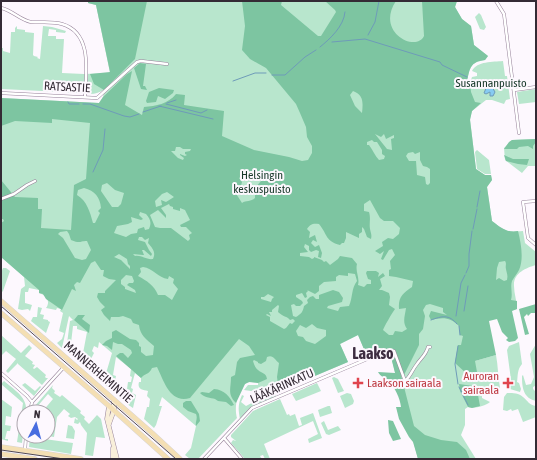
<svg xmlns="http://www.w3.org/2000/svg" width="537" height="460" font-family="'Asap Condensed',sans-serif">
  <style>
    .green { fill: #b8e6cd }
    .forest { fill: #7dc5a1; fill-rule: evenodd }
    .water { fill: #87cbf2; stroke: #6e9bb9 }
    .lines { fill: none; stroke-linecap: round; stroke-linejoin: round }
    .stream { stroke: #6e9bb9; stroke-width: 1 }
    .street-casing { stroke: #968299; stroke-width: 3.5 }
    .secondary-casing { stroke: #968299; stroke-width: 5 }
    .primary-casing { stroke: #d6d5d7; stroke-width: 5.5 }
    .street { stroke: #fff; stroke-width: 2.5 }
    .secondary { stroke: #f9efda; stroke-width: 4 }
    .primary { stroke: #f4dfb4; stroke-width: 4.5 }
    .tram { stroke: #534a54; stroke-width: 1 }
    .health-dot { fill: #e0444e; stroke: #fdf8fe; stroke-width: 1.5 }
    .labels { text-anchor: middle; stroke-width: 4; stroke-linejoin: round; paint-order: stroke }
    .park-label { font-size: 12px; fill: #173829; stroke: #fdf8fe }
    .street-label { font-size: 12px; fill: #342b35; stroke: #fdf8fe }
    .health-label { font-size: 12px; fill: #be3a42; stroke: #fdf8fe; text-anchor: end }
    .district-label { font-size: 16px; font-weight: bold; fill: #3e2d41; stroke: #fdf8fe }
  </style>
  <rect width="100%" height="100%" fill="#fdf8fe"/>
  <path class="green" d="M88,1H457L455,7L462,19L471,26L474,45L488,56L485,60C470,62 470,68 467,81L470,83L472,77L477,76V73L472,71C477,61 493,62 503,61L505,76H507L510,99L506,100L504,104L492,100H486L472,111L470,119L476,169L485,175H491L492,180L487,187L492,221C506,232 506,232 523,231L525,243L536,252V265C526,268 513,273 514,286C514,294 517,301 517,309L489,317L475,361L496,355C498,366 498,376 500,388L482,395V398L490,402C485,406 474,409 468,407L465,409V425L461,435L476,459H418L390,353L375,350L366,354L358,335L340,344L348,362L275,393L276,397L253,406L240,419C238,409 238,404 242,395L244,396L241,402L246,406L261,398L258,390L251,391L244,390L248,385H258V383C254,382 249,381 245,384C237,391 234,408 237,418L198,459H190L185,455L191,448L196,426L162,397L159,406H162L156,425L154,428L144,419L147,407H149L150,399L147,396L148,391C142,390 137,389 139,382H141V378L135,373L131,388L133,389L132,393L136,395L133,408L124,402L126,393L129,394L130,390L127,389L128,382H131L132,377L130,376L131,369L116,357L113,375L116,376L114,387L112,391L101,381L107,370L112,353L99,342L98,348L94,346L92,351L94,353L86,369L81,364L87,332L77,329V326H73L70,352L66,351L70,321L73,320L69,316L62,348L57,343L62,339L64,333L59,331L63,313L60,311L61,309L57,308L56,310L46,308C51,301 46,295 39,293V290L29,288L28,292H25V303L32,305L30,311L28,309L22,310L18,309L21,289L25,286L24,277L1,257V98L99,103L103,97L104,90C96,94 92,95 83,93L1,89V38H2V48H3V51L10,53L11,32H15V28L17,26V29L25,30V32L34,33L33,55L34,56L38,57L37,58L40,59L43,26L52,27L66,31L65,33L56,32V30L49,29L48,36H56V39H64L62,73L84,74L110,73L96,5L88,3Z
    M479,13L481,15L486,27L484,30L480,29L475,17Z
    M536,89V102L519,104L517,92Z
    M536,139V166H528L522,173L505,160L504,148L512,140Z
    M477,150L489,160L491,174H485L477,169L475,152Z
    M3,268H6L10,271L3,291L1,293V273Z
    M38,307L42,308L40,314L44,315L43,319L48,320V321L50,322L46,333L31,321L33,317H37Z
    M1,335L21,353L29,345L32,348L25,356L33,362L32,364L35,365L33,368L34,369L37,367L46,375L45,377L46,378H48L42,385L18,364V363L8,373L6,371L16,359L6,351L2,355L1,354Z
    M519,342L522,364C517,370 518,375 517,382L519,383L521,389L520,392L510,389L509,386L511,380L507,350L509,346Z
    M536,344L535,386L533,387V389L535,391L536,390V401C523,398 522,387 522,376L523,375L526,385L531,384L534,377L530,354Z
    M89,368H94L93,372L102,375L99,380L88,370Z
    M334,377L338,379L344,391L338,393L332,378Z
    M4,381C14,390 28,397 26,412H24V425L22,443L17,442L23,403L1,384Z
    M25,383L35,391L40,386L41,387L34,396L22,385Z
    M317,383L321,391L296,401L292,394Z
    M53,385L52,388L55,391L54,393L60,397L62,395L81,411L80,413L85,417L84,419L89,424L97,415L101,419L105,438L96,437L93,456L85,455L87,433L81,425L80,422L78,424L74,423L75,418L77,420L78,419L75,417L71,418L68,416L70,414L64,409L57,417L54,437L48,436V412H42L53,399L48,394L36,408L35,412H33L34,407Z
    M347,393L351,394L354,401L353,404L345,408L340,396Z
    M507,393C512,393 519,393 523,397C528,401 529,405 536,406V417L523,422L518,409L512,411L511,409L507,411L503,410L504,397Z
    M1,399L12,407L11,417L6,416L5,425L11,426L10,431H7L5,439H8V441L1,439Z
    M280,399L287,415L289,414L290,416L295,414L299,426L302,425L300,418L313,413L322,438L309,443L308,439L318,434L313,421L264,444L270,459H265L263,455L260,456L262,459H245L231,443L233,440L236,441L231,437V435L253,411Z
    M328,406H330L332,413L320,417L318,410Z
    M324,421L328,430L338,426L341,430L329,435L326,434L321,423Z
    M68,425L72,426L75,431L74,439L66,438Z
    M30,437L73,443L71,454L29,447Z"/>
  <path class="forest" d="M88,1H147L135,59L104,90L94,84L90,74L110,72L96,5L88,3Z
    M242,1H282L281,5L318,36H321L336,12L335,10L325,1H396C375,32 416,53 424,36L422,1H457L455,7L462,19L471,26L474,45L488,56L485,60C470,62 470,68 467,81L470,83L471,92L475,102L481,103L472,111L470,120L476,169L485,175H491L492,180L487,187L492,221C501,228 507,233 518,231C521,243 524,259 519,270C517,274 514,277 512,281C510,287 513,293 511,300L517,301V309L512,311L518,338L515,341L509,342L506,340L508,338L502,332L497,319L489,321L496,355L475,361L477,372L468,375L455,363L458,345H461L463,336L460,335L459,326C450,317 443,317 431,320L429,316L431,311L447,315L443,312V308L430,304L426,305L423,310L425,316L423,329L419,334V345L404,375H401L414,426L425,435L441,440L457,442L466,450L470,459H418L413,442L409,437L399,419L396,407H401C400,398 395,387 388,381C384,377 381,377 378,372L395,373L390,353L375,350L366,354L358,335L340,344L348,362L279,391L277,377L279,363C275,360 273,354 267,357L266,361L261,364L258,363V362L254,360L253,361C254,364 255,368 258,370C262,374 266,372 267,379L258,383L249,382L245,384L236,403C227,394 231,389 231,377L235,375L237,362L240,358L255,355L249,346L239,339L190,398C170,404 164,381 157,367L152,368C149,375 145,373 141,378L116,356L120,353H123L128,358L132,353L131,350L122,344H118L113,342L112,350L107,346L102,345L106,341L112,338V332L116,330L130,339L136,340L139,343V346L141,347V352L146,356L153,355L154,346C146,339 140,335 139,325L133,323L131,319L123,316L119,317H111L110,321L104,315L101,310L105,307L100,302L97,297L98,293H105V291L116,280L109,279L103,276L104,270H101L95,261L91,263L80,283L77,282L74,285L76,291L72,289L62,310L46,299L43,294L39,293V290L1,257V223L4,221L3,219H2L1,180L15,197L38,198V209H42L41,228L71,230L74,185L86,179L90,123L52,119V123L15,121L1,126V98L99,103L103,97L127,74L132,71L125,105L142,115L144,107C156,106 168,104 176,94L185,95L184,105L224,111L222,136L254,150L289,157L302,161L308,160L312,153V146L307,137L306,127L300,113L296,104L266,68L250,59L242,50L245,26ZM353,91C364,95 363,103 362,113L355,106L350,95ZM375,134L381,137L384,134L386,139L394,135V138L391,139L392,150L387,149ZM372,140L374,142H377L382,150V154L385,156L384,159L379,160C375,156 373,150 369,145H367V142ZM176,147H180L183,149H191L190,151L185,152V154L187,155L185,156L180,154V155L184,158L183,160L178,158L171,151H175ZM413,152L415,154L420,152V160L423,166L427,167L430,169V183L428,185L426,184L425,177L417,175L416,161H409L406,156L408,153ZM251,172L261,181L255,188V198C251,202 246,200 242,203L235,192L237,188L241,186L242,182L239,178L246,173ZM107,183L115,190L124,193L121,204L118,207H112L101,191L102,185ZM84,188C95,191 100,197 101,208L98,211L100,213L95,223H93C90,212 87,201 77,195L78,190ZM167,192L174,197L166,202L161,200L162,205L156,207L155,201L162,194ZM370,200L380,218L384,221H393L400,228L399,234L393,239L388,238L382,242L383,246L375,251L380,254L384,251L381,259L383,260L389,250L392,249L395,255L390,261L391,269L389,270V276L396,277L413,281L412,287C403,293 398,297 399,309L406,308C405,316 402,322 407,329L402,332L395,331L393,335H389L383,330C384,327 392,313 395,309L389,305L390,297L389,293L382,290H379L382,286L380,279L385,276L383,273L378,277L379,273L376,271H367L366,273L368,279L371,280V284H367L364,287L358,285C360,278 355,271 357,264L352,258L340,256L338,259L330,265L326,261L324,262L322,260L314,257V258L312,259L309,257L300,256V253L308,252L304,247L305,244L309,246V250L311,252L316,250L319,251L318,257L321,258L322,253L319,245L315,247L311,243L313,240L317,242L315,235L309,238L310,232L307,229C310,224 313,223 319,224C328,235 325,241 340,245L342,243H344L346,238V232L359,238V234L362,232V227L364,229L367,237L371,239C372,235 371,234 370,229C369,223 371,219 369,212L364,211V204ZM169,204L170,206L173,207V209L180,211V208L185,210L190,220L180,225L181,227H186L192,233L189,235L190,239L188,241L171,228H160L155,227L150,215L158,210L166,218V215L161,208ZM140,212L146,214C150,219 152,222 149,229L145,230L144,227L138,229L137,233L131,234L126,237L114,233L117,226L128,224L132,222L131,217L141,220L143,219L139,215ZM67,231L69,234L71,240C81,244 79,241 87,241L91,250L86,259L82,260L75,258L63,238L58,234L60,232ZM139,237H142L145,240L149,238L148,243C153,249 156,252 153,259C146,260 142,255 135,256L133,254L143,255H144L142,250H144L151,256L152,254L149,250L145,242L138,240ZM119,254L127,259L128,264L130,266V269L121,260L114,257ZM505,261C507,264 505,266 506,269C507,275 508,274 507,280L504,281L499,278L496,280L497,268L499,262ZM143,267C153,268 158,278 168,279L169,276L174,279L173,283L178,289L172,300L165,295H158C154,285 147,281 138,276L141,272L140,268ZM348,273L355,274L357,281C351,289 353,297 349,306L340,307L338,311L327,308L328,306L342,302L343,298L339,292L333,290L319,295V299H316L313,296L310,297L307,300L308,303L304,306C303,312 301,314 296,317L293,316L291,305L294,304L296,306H300L303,303L302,301L296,297V295L302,293L305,298L307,297L306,293L308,291L307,290L315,294L319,291V286L324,282L336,281V277L339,275L348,276ZM126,275L132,276L134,281L133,283H129L127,285L135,290L136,293L125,289V287L121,284V280ZM268,294L274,297L272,299L271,302L261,299V297H264ZM278,305L279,306L278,312C283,317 287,316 290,320L293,319L295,321L292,324L290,323L286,328L284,329L270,321V317L266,315L267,314L271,316L269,312H272V310ZM312,324L317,328L326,330V336L315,344L306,341L303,337L298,336L296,331L300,325L306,328Z
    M140,63L146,64L143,86H145L147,90L141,89L134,68Z
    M159,88L174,90L173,93L165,99L158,96L156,102L147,103L146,101L149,92Z
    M536,139V142L533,146V149L528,146L519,147L517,149H504L509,142L512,140Z
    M504,155L513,159H529L527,165L518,164L506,161Z
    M536,304V313H531L528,316L527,314L524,317L529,334L525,335L519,309Z
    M78,315H85L82,319L90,325L89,333L74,320Z
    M459,384L473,386L478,395L480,406L472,408L468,407L460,391Z
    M214,389C225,390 229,396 234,405L231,406L226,402L218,401L215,399C211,398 203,397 200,393L202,392L209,393Z
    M186,401H191L199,414L200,421L196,426C195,422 198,419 196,414L188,411L183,407V403Z
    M388,420L393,421L401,439L393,441L389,433Z"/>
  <path class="water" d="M487,86L492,87L495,92L493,96H490V92L486,94L484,93Z"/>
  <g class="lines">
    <path class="stream" d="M368,35L375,22L379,1
      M332,42L365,39L440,62L442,65L467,77
      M320,47C330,39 344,26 345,12
      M272,75H285L305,57L316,50
      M233,81L255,73H266
      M68,102L69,104H79
      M167,103L176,100
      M83,104H90L124,116L130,117L139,114
      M166,104L201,113L207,110
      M159,106L213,119
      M143,112L161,106
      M93,172L103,150L105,129
      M477,207L480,191
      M473,229L477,209
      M466,273L469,266V254L472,231
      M464,311L468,286
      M456,316L461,283L465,275
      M431,320C442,316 449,314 457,324
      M459,326L460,335
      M458,384L455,364L458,346
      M459,387L468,405"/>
    <g class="street-casing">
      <path id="street" d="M496,1L504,14L519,133
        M1,8C12,10 20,20 31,22C41,23 52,21 62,24C93,33 86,73 85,97
        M514,90L536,87
        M1,93L97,98L137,62L141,61L167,64
        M1,199L14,194L27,185L35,181
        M536,201L523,202L528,238L536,245
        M1,373L27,396L32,402L30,412
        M32,402L64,367
        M224,438L242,459
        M25,450L26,436
        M204,459L252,408L379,354L394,351L405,381C411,376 412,370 417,364C421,358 426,355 428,347H430"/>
    </g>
    <g class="secondary-casing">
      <path id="secondary" d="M109,406L107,419L117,459
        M109,424L114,410V400
        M113,459V448"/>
    </g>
    <g class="primary-casing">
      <path id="primary" d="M1,301L152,433L180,459
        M1,313L109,406L168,459
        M1,447L81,459
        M1,454L35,459"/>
    </g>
    <use href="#street" class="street"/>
    <use href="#secondary" class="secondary"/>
    <use href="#primary" class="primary"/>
    <path class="tram" d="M1,306L176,459
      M1,450L64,459"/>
  </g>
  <g class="health-dot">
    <path d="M356 377h4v4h4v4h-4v4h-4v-4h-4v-4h4z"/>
    <path d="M506 377h4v4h4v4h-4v4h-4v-4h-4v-4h4z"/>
  </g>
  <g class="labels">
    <g class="park-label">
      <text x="491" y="87">Susannanpuisto</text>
      <text x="262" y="179">Helsingin<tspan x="262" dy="14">keskuspuisto</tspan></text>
    </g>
    <g class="street-label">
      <text transform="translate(67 87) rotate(3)" y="4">RATSASTIE</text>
      <text transform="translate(98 372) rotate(41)" y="4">MANNERHEIMINTIE</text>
      <text transform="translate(282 386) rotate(-24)" y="4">LÄÄKÄRINKATU</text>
    </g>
    <g class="health-label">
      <text x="499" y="380">Auroran<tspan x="499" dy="14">sairaala</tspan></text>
      <text x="367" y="387" text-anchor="start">Laakson sairaala</text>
    </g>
    <g class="district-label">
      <text x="373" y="359">Laakso</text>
    </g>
  </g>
  <rect width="537" height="460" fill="none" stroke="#342b35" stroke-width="4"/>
  <g transform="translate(36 424) rotate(6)"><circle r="19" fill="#fdf8fe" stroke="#ada6ae"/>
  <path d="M0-3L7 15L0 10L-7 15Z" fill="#486de0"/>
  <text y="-6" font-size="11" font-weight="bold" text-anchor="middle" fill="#342b35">N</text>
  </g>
</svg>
